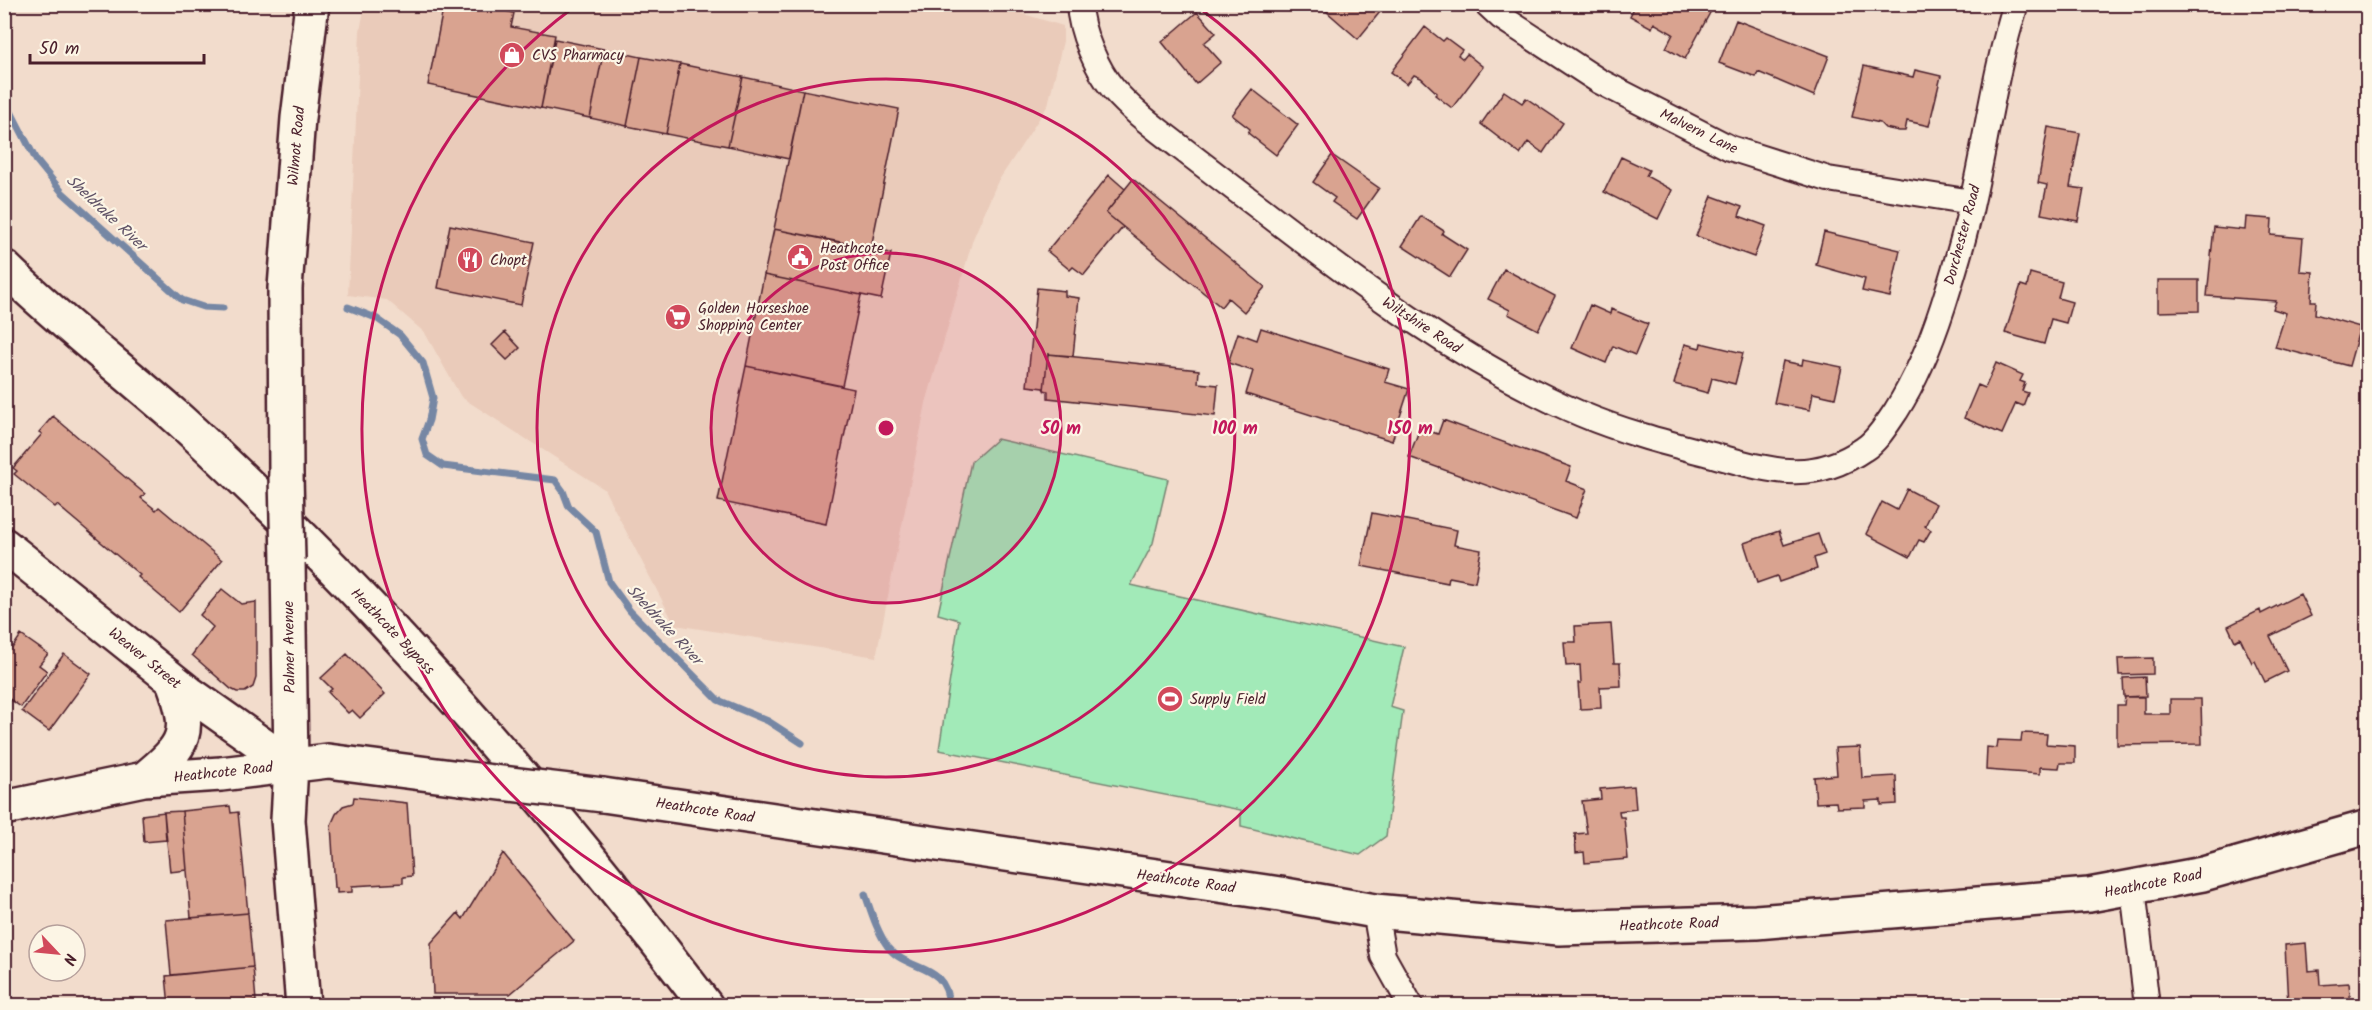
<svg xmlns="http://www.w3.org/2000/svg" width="2372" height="1010" font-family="Kalam,sans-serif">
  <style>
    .built { fill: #eacbba }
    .green { fill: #a2eab8; stroke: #768472; stroke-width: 1.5 }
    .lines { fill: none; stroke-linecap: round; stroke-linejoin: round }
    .stream { stroke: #7687a4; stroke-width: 7 }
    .building { fill: #d9a390; stroke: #4a1f2b; stroke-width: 1.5 }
    .street-casing { stroke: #4a1f2b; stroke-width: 28 }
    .secondary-casing { stroke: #4a1f2b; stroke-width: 38 }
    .street { stroke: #fcf5e5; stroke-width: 24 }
    .secondary { stroke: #fcf5e5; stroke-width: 33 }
    .secondary-bridge-casing { stroke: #4a1f2b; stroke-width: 38; stroke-linecap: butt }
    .secondary-bridge { stroke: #fcf5e5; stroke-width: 33 }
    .ring { fill: none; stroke: #c2185b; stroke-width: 3 }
    .labels { text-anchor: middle; stroke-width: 4.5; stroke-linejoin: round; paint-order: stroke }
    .poi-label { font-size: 15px; fill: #4a1f2b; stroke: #fcf5e5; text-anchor: start }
    .street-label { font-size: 15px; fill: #4a1f2b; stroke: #fcf5e5 }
    .water-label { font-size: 16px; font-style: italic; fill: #605367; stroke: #fcf5e5 }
    .centre { fill: #c2185b; stroke: #fcf5e5; stroke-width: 3 }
    .ring-label { font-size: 18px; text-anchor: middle; font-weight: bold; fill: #c2185b; stroke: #fcf5e5; stroke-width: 4.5; stroke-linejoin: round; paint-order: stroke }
  </style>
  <rect width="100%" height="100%" fill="#f2dccc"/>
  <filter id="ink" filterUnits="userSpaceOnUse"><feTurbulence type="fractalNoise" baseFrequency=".0167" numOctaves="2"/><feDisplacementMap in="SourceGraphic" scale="12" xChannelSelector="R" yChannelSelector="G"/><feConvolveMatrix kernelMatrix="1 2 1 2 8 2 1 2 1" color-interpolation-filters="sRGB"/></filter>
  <g filter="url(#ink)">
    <path class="built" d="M991,4L1063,26V41L1048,105L997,183L973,239L926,403L876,657L675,625L604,489L461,397L425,333L387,300L348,295L360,31L365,5Z"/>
    <path class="green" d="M997,439L1168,479L1153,543L1131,585L1404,647L1390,707L1403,711L1386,836L1360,855L1241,826V810L939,750L959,620L938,614L971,462Z"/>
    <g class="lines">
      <path class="stream" d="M4,98L36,160L62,192L182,300L203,307L223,308
        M348,307L376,318L400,335L423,363L433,398L429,420L422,439L427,455L443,466L555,480L563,491L569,507L596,532L609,582L630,611L718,700L768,721L802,743
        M865,894C871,911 877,932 888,947C908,973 947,961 949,1006"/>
    </g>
    <path class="building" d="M444,4H473L514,13L511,27L555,35L541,108L428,85Z
      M1318,4H1381L1384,7L1358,39Z
      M1639,4H1704L1712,9L1685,59L1666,48L1673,34L1654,23L1652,28L1630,16L1634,8L1637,9Z
      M1197,12L1216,33L1204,43L1221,62L1196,84L1162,42Z
      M1736,20L1829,56L1814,96L1758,72L1756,77L1719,63Z
      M1425,27L1443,41L1446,38L1462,50L1458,55L1463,59L1467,54L1483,67L1452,108L1435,95L1437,93L1421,78L1414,75L1407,84L1391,72Z
      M555,39L604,49L590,118L541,108Z
      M604,49L641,57L627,126L590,118Z
      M641,57L680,64L666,134L627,126Z
      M680,64L743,77L728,146L666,134Z
      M1864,66L1913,77L1915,70L1941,76L1929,126L1907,121L1905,131H1899L1885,128L1880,123L1852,117Z
      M743,77L803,90L789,159L728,146Z
      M1252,89L1298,125L1276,155L1248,133L1250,129L1232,115Z
      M803,90L899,109L871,248L774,229Z
      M1504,91L1522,103L1526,98L1563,123L1543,153L1528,142L1520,154L1481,124Z
      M2048,127L2080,133L2070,187L2084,189L2078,221L2041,214L2047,185L2038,183Z
      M1332,155L1379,188L1357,219L1332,202L1335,198L1313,182Z
      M1621,157L1649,170L1646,176L1672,190L1658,219L1604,192Z
      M1109,175L1125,189L1106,213L1123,227L1084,275L1073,267L1070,270L1047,251Z
      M1133,179L1265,287L1244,312L1228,298L1221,307L1106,213Z
      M1712,196L1742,207L1739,216L1766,226L1754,257L1696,236Z
      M1421,216L1444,231L1442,234L1467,250L1450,277L1402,246Z
      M2246,217L2272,219L2271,235L2303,238L2300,271L2313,272L2311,301H2316L2315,314L2360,327L2349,366L2275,347L2286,313L2273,309L2276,301L2207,296L2214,227L2245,230Z
      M450,225L534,242L521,305L438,288Z
      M774,229L891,253L881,299L764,275Z
      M1824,232L1900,250L1890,297L1862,291L1865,279L1816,265Z
      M1504,269L1555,296L1538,330L1508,314L1510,310L1488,299Z
      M2030,273L2062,282L2058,298L2072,302L2066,323L2051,319L2044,344L2005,333L2021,285L2027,287Z
      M764,275L861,295L842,386L746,366Z
      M2158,280H2199V311L2158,312Z
      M1037,288L1065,291V296L1079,298L1073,356L1048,354L1044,390L1043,388L1027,386Z
      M1590,305L1610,314L1611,309L1648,324L1635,355L1613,346L1606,363L1572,348Z
      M1261,328L1389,369L1385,382L1409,389L1392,441L1246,394L1253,371L1228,363L1238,333L1257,340Z
      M505,332L520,348L507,360L492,345Z
      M1701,343L1743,353L1735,384L1712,378L1708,393L1674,384L1685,344L1700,348Z
      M1048,354L1199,370L1198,383L1218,385L1215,416L1048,398V391L1044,390Z
      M1803,359L1842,367L1835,398L1813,393L1810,410L1774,403L1783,361L1802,365Z
      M1996,363L2023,375L2020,381L2025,383L2022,391L2028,393L2023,406L2016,403L2002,434L1964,418L1978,385L1985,388Z
      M746,366L854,389L826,524L718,501Z
      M53,416L145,494L141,498L156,510L159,507L222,560L179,612L138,577L140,575L57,505L55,507L14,474L17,471L13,468L42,434L39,432Z
      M1443,420L1571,467L1566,481L1587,489L1576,518L1409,457L1420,428L1438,434Z
      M1907,489L1936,504L1925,526L1931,530L1924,542L1919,540L1910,557L1866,534L1882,502L1897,510Z
      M1372,513L1457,530L1454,545L1481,550L1475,582L1449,577L1448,583L1361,566Z
      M1779,531L1784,545L1818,534L1825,554L1814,558L1817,569L1779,582L1777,576L1757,583L1744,543Z
      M222,589L241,604L256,602V678L253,687L245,692H237L231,689L192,655L213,627L200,615Z
      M2300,594L2311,616L2270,636L2287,671L2265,682L2255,661L2252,663L2240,638L2235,641L2228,626L2260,610L2261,614Z
      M1611,624L1614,663H1620L1621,686L1600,687L1601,708L1580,709L1578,683H1581L1580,665L1566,666L1564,642H1576L1575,626Z
      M21,635L48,654L39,665L47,671L21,707L4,695V640L13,647Z
      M64,654L91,674L49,731L22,711Z
      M347,654L385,694L360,718L352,710L348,713L328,692L332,689L321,678Z
      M2153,658V674L2119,675L2118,659Z
      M2145,677L2146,696L2124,697L2123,678Z
      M2125,697H2144V714H2170V699H2201L2202,744L2117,745V705H2124Z
      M2022,733L2047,734L2046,744L2075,746V763H2060L2059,768L2040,767V774L1986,770L1987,747L1997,748L1998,740L2021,741Z
      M1860,747L1862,778L1896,776L1897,804L1881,805V800L1865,801V807L1837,808L1836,802L1816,803L1814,777L1837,775L1835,748Z
      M1634,786L1636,809L1619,811L1620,817H1624L1628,859L1585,863L1584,852L1576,853L1575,834L1587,833L1582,801L1601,799L1600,789Z
      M354,797L407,803L412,876L403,877V883L352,886V892L337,893V888H335L331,825L336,814L343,806L353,803Z
      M230,806L231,813L238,812L248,913L191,918L182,811Z
      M182,811L187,870L170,872L164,812Z
      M164,812L166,840L144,842L142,815Z
      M503,853L574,941L510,994H433L431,943L458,913L463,919Z
      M248,913L253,967L171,975L166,920Z
      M2306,943L2308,971L2319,970L2320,985L2349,983L2351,1006H2288L2285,945Z
      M253,967L256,1001L210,1006H169L166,976Z"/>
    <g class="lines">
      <g class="street-casing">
        <path id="street" d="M1079,4C1080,31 1097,70 1114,90C1133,112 1157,129 1180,147C1206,167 1233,188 1260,208C1361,286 1463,363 1581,414C1621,431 1663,442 1705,453C1763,468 1809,487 1864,449C1877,441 1887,424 1896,411C1917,378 1931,343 1943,306C1954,271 1965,237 1972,202C1987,136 1995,69 2016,4
          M1487,4L1501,17L1599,81L1730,148L1828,179L1972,202
          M2133,889L2147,1006
          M1375,911L1383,956L1411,1006"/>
      </g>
      <g class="secondary-casing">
        <path id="secondary" d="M4,267C58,320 118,366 174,415C202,440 230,467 257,493C421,650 568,824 706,1006
          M286,476L285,288L298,118L312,4
          M4,545L189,693L291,765
          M288,560L291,765L288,820L303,1006
          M144,779C187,744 192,733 173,681
          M603,795L1280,894L1375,911L1559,928L1756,922L2089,895L2203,874L2368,827
          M4,808L144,779L221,774L328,761L460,778"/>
      </g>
      <use href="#street" class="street"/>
      <use href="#secondary" class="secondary"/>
      <g class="secondary-bridge-casing">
        <path id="secondary-bridge" d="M286,476L288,560
          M460,778L603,795"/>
      </g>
      <use href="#secondary-bridge" class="secondary-bridge"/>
    </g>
  </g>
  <circle cx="886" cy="428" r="175" fill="#c2185b" fill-opacity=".12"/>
  <g class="ring">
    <circle cx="886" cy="428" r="175"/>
    <circle cx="886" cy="428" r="349"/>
    <path d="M1198 7A524 524 0 1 1 574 7"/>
  </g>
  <defs>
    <g id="shop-disc" transform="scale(1.35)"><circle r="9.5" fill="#d1495b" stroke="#fcf5e5"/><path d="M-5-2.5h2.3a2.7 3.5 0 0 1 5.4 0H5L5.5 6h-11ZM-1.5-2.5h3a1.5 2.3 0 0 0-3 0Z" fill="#fff"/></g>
    <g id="civic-disc" transform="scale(1.35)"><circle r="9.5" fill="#d1495b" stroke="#fcf5e5"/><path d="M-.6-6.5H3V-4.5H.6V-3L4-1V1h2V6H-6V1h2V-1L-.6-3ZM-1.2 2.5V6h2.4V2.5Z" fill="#fff"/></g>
    <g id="restaurant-disc" transform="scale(1.35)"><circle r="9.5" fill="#d1495b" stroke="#fcf5e5"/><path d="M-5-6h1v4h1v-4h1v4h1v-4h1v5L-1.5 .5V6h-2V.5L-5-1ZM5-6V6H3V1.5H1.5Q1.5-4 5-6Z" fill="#fff"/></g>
    <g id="supermarket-disc" transform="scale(1.35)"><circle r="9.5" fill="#d1495b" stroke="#fcf5e5"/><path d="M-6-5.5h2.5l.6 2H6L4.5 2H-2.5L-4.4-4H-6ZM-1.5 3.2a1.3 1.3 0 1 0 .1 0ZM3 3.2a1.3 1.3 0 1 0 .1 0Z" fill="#fff"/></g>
    <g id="stadium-disc" transform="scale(1.35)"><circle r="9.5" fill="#d1495b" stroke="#fcf5e5"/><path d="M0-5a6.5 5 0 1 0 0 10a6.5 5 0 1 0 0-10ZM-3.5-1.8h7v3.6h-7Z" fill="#fff"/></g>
  </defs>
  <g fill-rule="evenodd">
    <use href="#shop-disc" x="512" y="55"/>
    <use href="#civic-disc" x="800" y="257"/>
    <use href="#restaurant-disc" x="470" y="260"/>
    <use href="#supermarket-disc" x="678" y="317"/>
    <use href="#stadium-disc" x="1170" y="699"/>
  </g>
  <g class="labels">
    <g class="poi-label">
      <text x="532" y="60">CVS Pharmacy</text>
      <text x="820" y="253">Heathcote<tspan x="820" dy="17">Post Office</tspan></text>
      <text x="490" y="265">Chopt</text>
      <text x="698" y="313">Golden Horseshoe<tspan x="698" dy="17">Shopping Center</tspan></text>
      <text x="1190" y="704">Supply Field</text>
    </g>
    <g class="street-label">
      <text transform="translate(1699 131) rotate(26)" y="5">Malvern Lane</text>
      <text transform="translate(296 146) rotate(-85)" y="5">Wilmot Road</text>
      <text transform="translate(1962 235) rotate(-75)" y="5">Dorchester Road</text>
      <text transform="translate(1422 325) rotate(33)" y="5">Wiltshire Road</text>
      <text transform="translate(393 631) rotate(46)" y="5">Heathcote Bypass</text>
      <text transform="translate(289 647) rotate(-91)" y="5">Palmer Avenue</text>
      <text transform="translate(145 658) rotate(39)" y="5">Weaver Street</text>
      <text transform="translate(223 772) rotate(-6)" y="5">Heathcote Road</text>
      <text transform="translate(705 810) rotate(9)" y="5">Heathcote Road</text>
      <text transform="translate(1186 881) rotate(8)" y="5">Heathcote Road</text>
      <text transform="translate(2153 883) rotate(-11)" y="5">Heathcote Road</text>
      <text transform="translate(1669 924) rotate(-2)" y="5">Heathcote Road</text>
    </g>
    <g class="water-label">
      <text transform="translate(107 212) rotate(43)" y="6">Sheldrake River</text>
      <text transform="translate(665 624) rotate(47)" y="6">Sheldrake River</text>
    </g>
  </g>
  <circle cx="886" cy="428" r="9" class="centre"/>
  <g class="ring-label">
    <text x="1061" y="434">50 m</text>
    <text x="1235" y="434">100 m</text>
    <text x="1410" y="434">150 m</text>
  </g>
  <rect width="2372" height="1010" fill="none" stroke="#fcf5e5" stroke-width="24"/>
  <rect x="12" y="12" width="2348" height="986" fill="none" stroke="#4a1f2b" stroke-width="2" filter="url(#ink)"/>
  <g transform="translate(57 953) rotate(116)"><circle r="28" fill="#fcf5e5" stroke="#b59f9b" stroke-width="1.5"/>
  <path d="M0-4.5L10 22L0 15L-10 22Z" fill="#d1495b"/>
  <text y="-9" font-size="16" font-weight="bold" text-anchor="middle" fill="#4a1f2b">N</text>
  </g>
  <path d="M30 54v9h174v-9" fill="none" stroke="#4a1f2b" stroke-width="3"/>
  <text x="39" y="54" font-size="18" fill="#4a1f2b" stroke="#fcf5e5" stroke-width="4.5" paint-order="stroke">50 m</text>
</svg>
